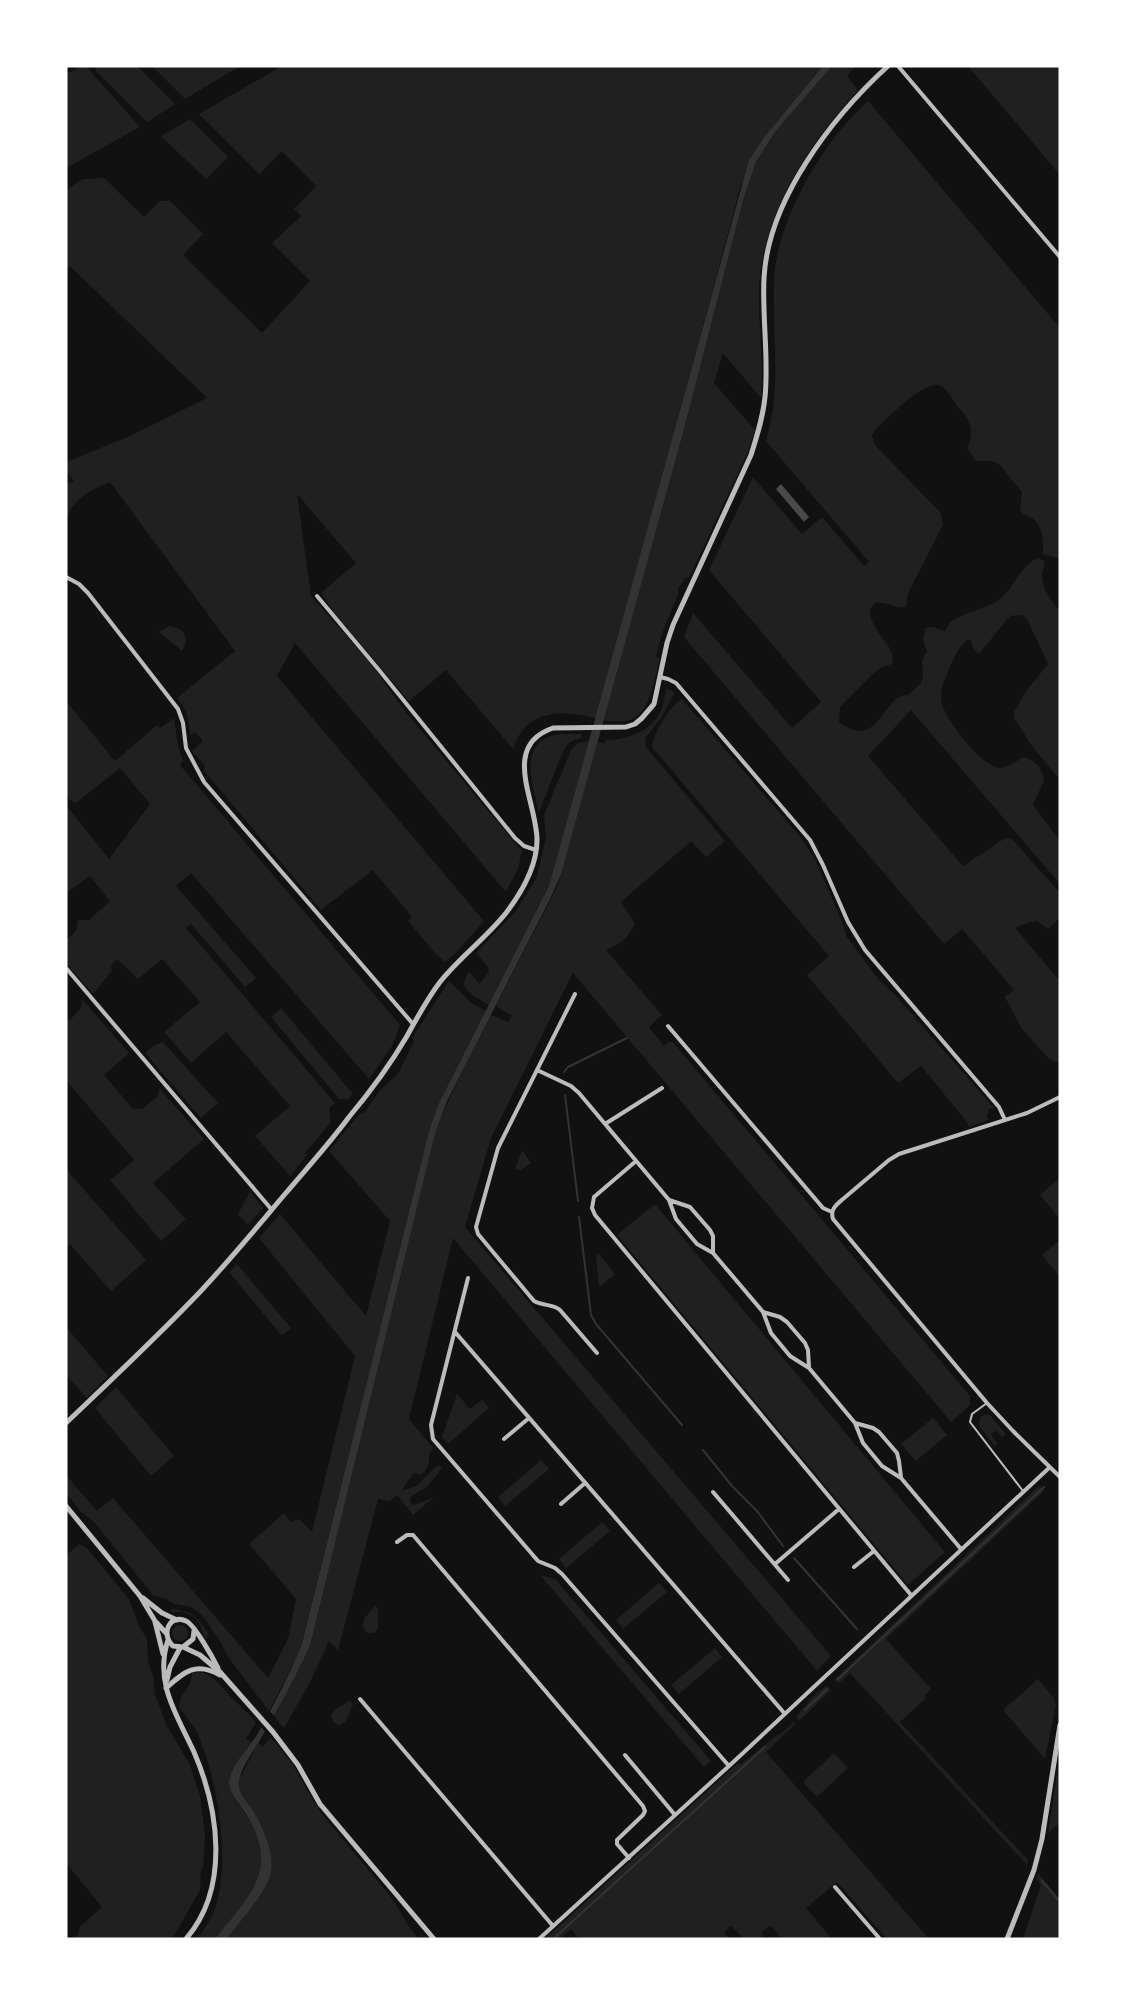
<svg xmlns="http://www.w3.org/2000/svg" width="1126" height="2005" font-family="'Varela Round',sans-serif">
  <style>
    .green { fill: #202020 }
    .water { fill: #333 }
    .pier { fill: #111 }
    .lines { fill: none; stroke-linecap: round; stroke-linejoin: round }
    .stream { stroke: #333; stroke-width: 2 }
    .building { fill: #4a4a4a }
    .service { stroke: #bcbcbc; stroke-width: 2 }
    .minor { stroke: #bcbcbc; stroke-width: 4 }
    .tertiary { stroke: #bcbcbc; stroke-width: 5 }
  </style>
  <rect width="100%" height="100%" fill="#111"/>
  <path class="green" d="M82,66H86L140,127L66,168V74Z
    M94,66H137L175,104L147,122L97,72Z
    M152,66H240L185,99Z
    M282,66H823L765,136L741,185L675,430L596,718C561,710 526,709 513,749L446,670L409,701L335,614L321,593L356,563L297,494L311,596L368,660L407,714L522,851L518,869L506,892L295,643L277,676L484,921L456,953L445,962L436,954L408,921L412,917L373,870L321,910L204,771L205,766L192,751L203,741L195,732L191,735L186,711L177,698L235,651L110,482C92,489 72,499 66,520V484L74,481L66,471V462L130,436L207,398L71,267L66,268V190L83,179L104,178L144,217L160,201H170L203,234L183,255L262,333L310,281L272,243L301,216L294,209L316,186L282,151L259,174L199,114Z
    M832,66H855L847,76L858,90C808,145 763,212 759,288C758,325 764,361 761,398L723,353L714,383L755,430L747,454L689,578L686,577L677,590L679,592L663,631L656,656L660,658C655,676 651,711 632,719C624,723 612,721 603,720L683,433L744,197L756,162L775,132Z
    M968,66H1060V175Z
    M868,101L1060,328V559L1043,554C1043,541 1044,527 1032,518C1026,515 1024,515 1020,510L1022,492L999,464L992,461H976L967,449C974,430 972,423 959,408C954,402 948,390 941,386C926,377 885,421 874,431L872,436L875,445L941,513L943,525L908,593L906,607C895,609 888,601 875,603L870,609C869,632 899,647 892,664L880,668L874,673L840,707L839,722C879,753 883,693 908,695L921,683L923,676L922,660L927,651L923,641L925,628L932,627L945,631L951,621L957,618C970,611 988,608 1000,599C1015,587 1020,565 1038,558L1044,561C1045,567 1042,570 1042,576C1042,589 1052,602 1060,611V780L1032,746L1014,718V712L1026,691L1048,664L1027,619L1022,615L1010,616L979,654L975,651L970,639C962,642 957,652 953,660C948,671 940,687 941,700C943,717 981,766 999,768C1006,768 1018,760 1024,757C1035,760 1043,769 1044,780L1033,805L1060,841V884L911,710L868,756L963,866L1005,838L1013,840L1060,893V918L1048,929L1037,921L1030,922L1015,928L1060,981V1064L1049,1059L1022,1029L1005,997L1014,990L962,929L944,944L684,637L693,613L792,728L821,702L709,570L753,477L802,534L822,517L864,566L869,562L766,441C782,387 772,336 774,281C776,221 823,141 868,101Z
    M190,119L228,157L206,179L161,136Z
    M169,626C184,627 190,638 182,651L159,632Z
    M666,689L675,692L661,718L646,737L645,746L725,841L706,857L691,841L621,902L635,923C628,938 622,944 606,950L662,1015L649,1027L664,1046L669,1042H673L970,1396V1405L951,1422L573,973L491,1138L465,1227L831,1656L817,1671L453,1238L409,1419L433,1448L429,1454C429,1464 429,1468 421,1475L414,1473L401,1491L416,1486L438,1465L442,1468L427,1487L410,1497V1502L414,1505L434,1497L413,1515L397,1495L390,1501L378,1499L338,1650L329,1641L310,1682L284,1728L274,1716L310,1646L435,1134C450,1093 471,1054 491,1015L508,1022L512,1016L496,1006L557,887L597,742L605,743L606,740C627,740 655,730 662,708C664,702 665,695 666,689Z
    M682,699L802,839L815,859L843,924L846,936L879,980L896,996L994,1108L989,1109L987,1116L989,1120L969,1127L967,1122L921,1066L898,1083L807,975L829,956L652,747C652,735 671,704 682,699Z
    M66,701L115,761L157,725L160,728L174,718L178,745L183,761L180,765L400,1025L392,1046L369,1079L191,873L176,886L256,978L245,987L191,924L186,928L335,1103L329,1108L331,1122L305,1153L307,1155L290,1176L255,1136L290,1106L226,1032L191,1063L164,1032L200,1002L162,959L138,979L117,959L111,965L112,971L93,994L66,963V940L76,931L78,920H89L110,901L90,876L66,893V805L109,859L150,804L120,768L76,803L72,802L66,794Z
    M561,734H582V737L570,742L564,749L539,812C532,782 516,740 561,734Z
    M589,741L549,886L489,1005C480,999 468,995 463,984L469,971L479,984L489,972L488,967L476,953L516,911L537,877L546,837L544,815L571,750L578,743Z
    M449,981L471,1003L486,1011L438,1105L429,1131L302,1644L297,1658L269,1711L228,1657L219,1639L202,1615L191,1607L174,1604L166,1599L153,1595L94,1522L81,1512L66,1493V1475L97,1511L113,1498L268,1678L288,1639L296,1599L249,1544L284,1513L290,1522L299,1519L312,1532L355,1356L259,1238L280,1214L366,1316L390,1221L329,1151L361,1112L363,1114L382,1088L398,1074L414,1041L412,1038Z
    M82,999L129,1053L104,1075L133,1109H142L158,1096L159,1088L204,1139L153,1183L186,1219L161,1241L110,1180L134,1160L66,1080V1020H70L81,1008Z
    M281,1008L353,1094L348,1099H339L271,1017Z
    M163,1042L218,1103L201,1118L145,1053L154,1045Z
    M522,1150L531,1163L521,1170L515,1169Z
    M66,1169L146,1260L111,1291L70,1244L66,1248Z
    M1060,1178V1219L1040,1195Z
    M250,1192L263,1208L248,1225L238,1214Z
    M655,1204L945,1552L908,1585L617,1235Z
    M1060,1240V1277L1042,1255Z
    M599,1254L615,1274L599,1287L596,1257Z
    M237,1264L291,1328L282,1336L229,1272Z
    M66,1327L108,1376L87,1398L66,1375Z
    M116,1387L174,1456L151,1476L95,1408Z
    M457,1394L470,1409L482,1400L489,1408L448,1444L442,1437Z
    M987,1414L991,1416L1006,1434L1002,1437L996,1430L991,1434L997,1443L995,1446L979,1426L980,1417Z
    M933,1418L947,1435L916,1461L901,1444Z
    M541,1460L549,1469L505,1506L498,1497Z
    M1039,1486L1044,1491L886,1639L931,1689L925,1695V1699L900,1722L1024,1856L1028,1859L1027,1865L850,1673L839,1683L835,1679Z
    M602,1522L610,1531L566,1568L559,1559Z
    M80,1544L87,1548L129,1599L139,1626L147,1639L148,1662L153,1675L155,1695L167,1726L190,1765L200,1796L205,1834L203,1869H201L200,1890L172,1939H72L78,1934L80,1927L102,1907L66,1863V1555Z
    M540,1575L555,1579L711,1761L704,1767Z
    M659,1583L667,1592L623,1629L616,1620Z
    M375,1606L378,1609V1628L374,1633H367L363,1627L364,1619Z
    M173,1609C193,1612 197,1616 208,1633L206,1640L199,1623L194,1617L183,1612H169Z
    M172 1633a8 8 0 1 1 16 0a8 8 0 1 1-16 0Z
    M715,1648L722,1657L679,1694L671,1685Z
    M199,1672C217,1675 223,1691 236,1702C244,1709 249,1714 256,1722L246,1739L251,1742C243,1754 232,1768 230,1783C228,1793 245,1813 251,1822C259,1836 264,1855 261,1871C256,1896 231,1919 215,1939H197C206,1927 215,1913 218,1898C229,1851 217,1781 199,1737C195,1726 185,1717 179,1707C179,1693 192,1689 192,1673Z
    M1038,1679L1054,1698L1056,1705L1045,1759L1003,1710Z
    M827,1686L831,1690L799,1721L796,1717C805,1707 814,1692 827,1686Z
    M349,1701H351L353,1705L345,1722L340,1725L334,1723L331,1716L336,1709Z
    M794,1722L796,1723L766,1752L929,1939H887L837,1882L806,1908L832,1939L789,1938L781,1939L774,1928L770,1926L761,1932L763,1935L760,1939H744L731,1926L724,1932L730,1939H579L571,1929L559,1939H545L738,1763L740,1765L777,1735L778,1736Z
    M270,1738L276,1743L293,1765L321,1813L391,1897L410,1928L419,1939H226C239,1922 263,1898 269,1878C274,1862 268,1837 260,1823C253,1809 240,1798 238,1782L258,1743L263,1747Z
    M834,1753L848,1768L817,1797L803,1782Z
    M1058,1767H1060V1823L1048,1833Z
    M1038,1873L1060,1899V1939H1023L1041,1885L1036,1879Z"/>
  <path class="water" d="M823,66H832L775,132L756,162L744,197L683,433L561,874L550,899L447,1101L435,1134L310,1646C295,1678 278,1709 260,1740C253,1752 241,1767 239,1781C237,1791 246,1801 252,1809C264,1828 277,1857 269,1879C260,1901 240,1921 226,1939H215C249,1896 281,1870 246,1814C240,1805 229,1793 229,1782C231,1765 248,1749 257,1735C273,1706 290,1675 302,1644L429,1131L438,1105L549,886L749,160L765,136Z"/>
  <path class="pier" d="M267,1708L276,1718L267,1734L259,1725Z"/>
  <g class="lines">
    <path class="stream" d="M564,1072L568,1067L627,1038
      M565,1095L578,1201
      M579,1217L591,1315L596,1324L682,1425
      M703,1450L732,1486L757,1511L783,1546
      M794,1558L857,1629
      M837,1680L1044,1487
      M805,1710L827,1689
      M1042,1881L1060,1902
      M553,1939L765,1747"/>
  </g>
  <path class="building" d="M781,484L809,517L804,522L776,489Z"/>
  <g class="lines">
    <path class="service" d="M987,1403L972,1414L970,1422L1023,1491"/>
    <path class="minor" d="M898,66L1060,257
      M66,577L79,584L88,593L178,709L183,723L186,748L204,782L413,1024
      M317,596L379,670L515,838L524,846L536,850
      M660,677L668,679L676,683L810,840L823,865L848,922L865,950L999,1107L1005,1120
      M66,968L272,1210
      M575,994L498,1148L476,1227L478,1234L534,1301C543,1306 553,1304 560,1310L597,1353
      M668,1026L823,1208L832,1212
      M537,1070L571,1086L579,1093L669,1200L676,1219L697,1244L713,1253L763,1312L771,1333L790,1356L809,1368L855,1423L863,1443L882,1466L901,1478L961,1549
      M1060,1097L1027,1113L899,1154L889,1160L843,1199C836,1205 830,1209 833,1219L987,1403L1013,1431L1060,1477
      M605,1124L662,1088
      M636,1161L594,1197L592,1208L595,1215L911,1595
      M669,1200L690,1207L710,1230L713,1236V1252
      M468,1278L431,1425L433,1439L538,1561L555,1568L562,1574L729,1766
      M763,1312L780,1317L787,1322L805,1343L808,1350L809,1367
      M455,1332L785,1714
      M855,1423L873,1428L879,1432L897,1453L899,1461L901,1477
      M504,1439L529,1418
      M713,1492L788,1580
      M561,1504L585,1483
      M397,1542L407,1535H413L643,1806L645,1811L643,1815L617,1840V1844L629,1858
      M775,1564L839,1509
      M854,1567L874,1551
      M360,1699L553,1926
      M625,1755L675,1815
      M835,1887L880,1939
      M539,1939L729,1766L1050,1467"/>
    <path class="tertiary" d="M66,1423C111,1380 156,1338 199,1293C229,1261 257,1227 285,1194C307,1168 329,1144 349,1117C370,1092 390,1065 407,1036C417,1018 427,999 440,982C460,957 486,938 506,913C522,892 537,867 537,840C537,802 500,746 553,728L626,727L635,724L642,718L654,704L667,643L673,625L751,455C757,436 763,417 765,397C769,358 762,318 764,278C768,200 832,117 888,66
      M66,1506L140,1596L155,1621L166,1633
      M143,1598L162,1613L177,1620
      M155,1622L163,1654
      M194,1631L193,1639L183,1647L173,1646C160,1634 170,1613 186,1621C194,1624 213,1658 218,1668
      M168,1640C154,1683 177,1715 194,1752C219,1810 230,1888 186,1939
      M183,1647L200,1655L220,1672L273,1732L298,1765L320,1804L434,1939
      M167,1680L170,1667L180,1648
      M166,1688C184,1672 196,1661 220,1675
      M1007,1939L1034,1870L1042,1839L1060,1725"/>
  </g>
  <rect width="1126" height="2005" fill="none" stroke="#ffffff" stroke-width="135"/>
</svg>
